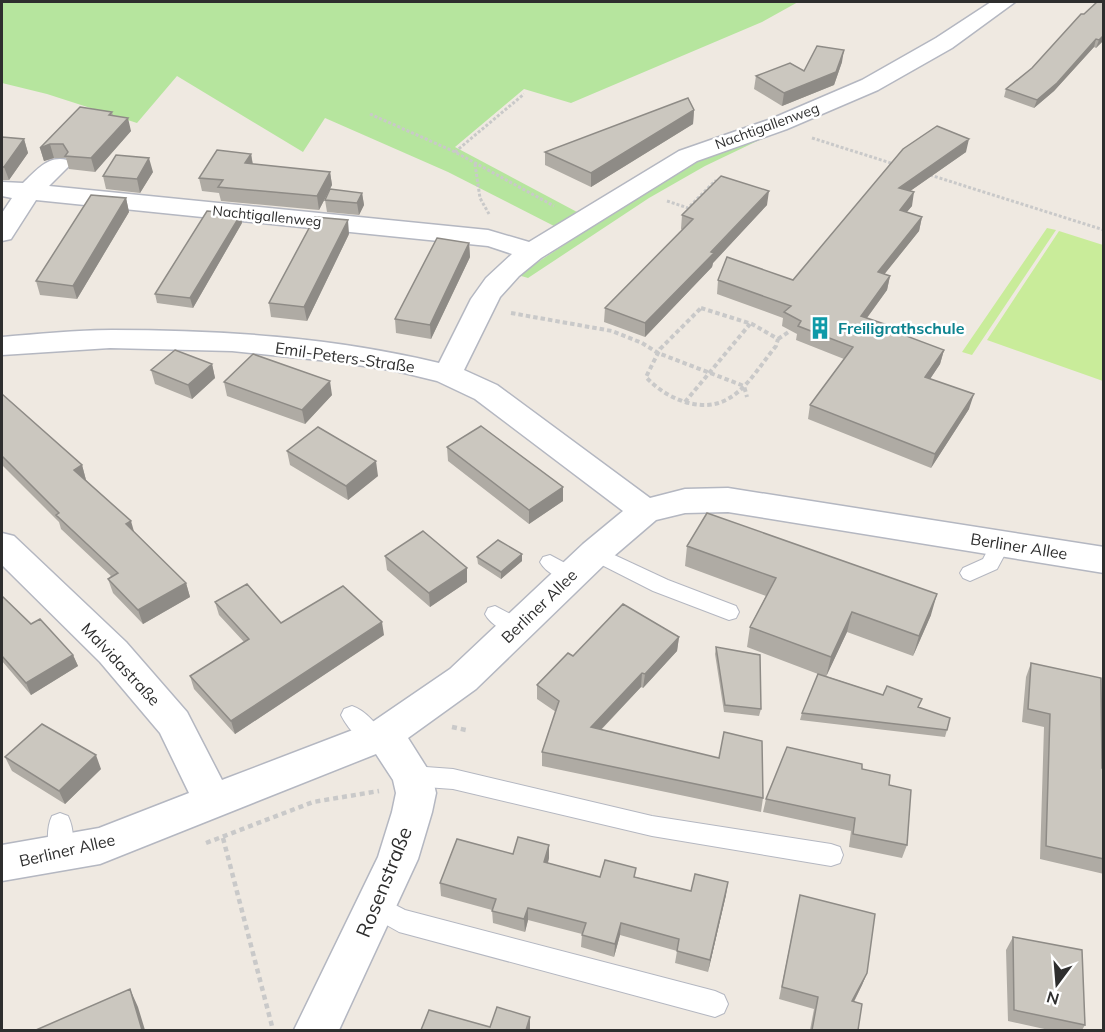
<svg xmlns="http://www.w3.org/2000/svg" width="1105" height="1032" font-family="Mulish,sans-serif">
  <style>
    .green { fill: #b6e59e }
    .pitch { fill: #c9ec9a }
    .lines { fill: none; stroke-linecap: round; stroke-linejoin: round }
    .service-casing { stroke: #b4b7c1; stroke-width: 2 }
    .minor-casing { stroke: #b4b7c1; stroke-width: 3 }
    .path-far2 { stroke: #c9c9c9; stroke-width: 3; stroke-dasharray: 3 2; stroke-linecap: butt }
    .path-far1 { stroke: #c9c9c9; stroke-width: 4; stroke-dasharray: 4.5 3; stroke-linecap: butt }
    .path { stroke: #c9c9c9; stroke-width: 4.5; stroke-dasharray: 5 4; stroke-linecap: butt }
    .service { fill: #fff; fill-rule: evenodd }
    .minor { fill: #fff; fill-rule: evenodd }
    .wall { fill: #afaba4 }
    .shaded-wall { fill: #8e8b86 }
    .building { fill: #cbc7bf; stroke: #8e8b86; stroke-width: 1.5 }
    .labels { text-anchor: middle; stroke-width: 5; stroke-linejoin: round; paint-order: stroke }
    .far-street-label { font-size: 14px; fill: #2e2e2e; stroke: #fff }
    .culture-label { font-size: 16px; font-weight: bold; fill: #0d838f; stroke: #fff; text-anchor: start }
    .street-label { font-size: 16px; fill: #2e2e2e; stroke: #fff }
    .near-street-label { font-size: 20px; fill: #2e2e2e; stroke: #fff }
  </style>
  <rect width="100%" height="100%" fill="#efe9e1"/>
  <path class="green" d="M2,2H798L762,22L571,103L524,89L455,147L577,212L554,226L448,172L325,118L303,152L177,76L137,123L47,94L2,83Z
    M778,131L705,166L649,198L528,278L518,275L693,161Z"/>
  <path class="pitch" d="M1047,228L1056,230L972,355L962,352Z
    M1059,231L1103,245V381L987,340Z"/>
  <g class="lines">
    <g class="service-casing">
      <path id="service" d="M1001,536L1008,538L1011,543L997,569L970,581L963,578L960,573L963,568L983,559L994,538Z
        M595,546L668,580L736,606L739,612L736,618L729,620L653,591L588,558L585,553L588,548Z
        M550,555L578,570L581,575L578,580C565,584 546,573 540,562L543,557Z
        M495,606L524,621L528,627L524,633C512,637 491,626 485,614L488,608Z
        M352,706C365,710 379,726 385,738L382,745C365,750 348,729 341,715L344,709Z
        M412,766L453,769L652,816L831,844L840,847L843,855L840,863L831,866L652,836L453,789L412,786L404,783L400,776L404,769Z
        M60,813L68,816C74,828 75,848 70,861L61,864L52,861C47,848 46,828 52,816Z
        M376,895L405,910L715,991L724,995L728,1004L724,1013L715,1017L399,932L367,914L364,906L367,898Z"/>
    </g>
    <g class="minor-casing">
      <path id="minor" d="M991,2H1015L952,48L878,90L787,129L697,161L541,258L519,276L500,297L464,370L497,385L650,498L685,489L728,488L1104,547V573L728,512L685,513L656,520L607,562L476,689L408,738L432,776L436,793L432,812L418,859L339,1030H294L378,857L392,812L396,793L393,780L376,754L100,864L2,881V845L99,828L189,793L160,733L100,662L2,565V533L14,536L126,642L187,712L222,780L371,723L450,669L583,544L623,511L475,399L437,381L396,371L338,362L232,351L110,348L2,355V337C38,334 75,330 112,330C221,330 332,337 439,363L471,299L486,278L512,254L488,246L36,200L11,239L2,241V213L12,198L2,196V182L23,183C36,171 48,155 67,160L70,165L49,186L488,230L529,242L679,151L771,119L862,80L936,38Z"/>
    </g>
    <path class="path-far2" d="M370,114L455,152L554,206
      M812,138L894,164
      M455,152L524,94
      M475,164L480,198L489,214
      M930,175L1104,230
      M667,201L688,208L715,181L719,182"/>
    <path class="path-far1" d="M701,308L752,324L778,339L776,346C750,378 733,416 685,402C670,397 657,389 646,377L660,349Z
      M511,313L612,331L642,343L658,353L744,386L747,397
      M778,339L790,331
      M685,402L750,324"/>
    <path class="path" d="M452,727L466,730
      M223,838L273,1030
      M206,843L313,802L379,791"/>
    <use href="#service" class="service"/>
    <use href="#minor" class="minor"/>
  </g>
  <path class="wall" d="M1104,2V40L1096,48L1094,47L1054,91L1034,108L1004,97L1006,89L1032,68L1084,14Z
    M842,62L834,85L782,106L754,89L756,76L804,71Z
    M694,110L693,124L591,187L545,165V152Z
    M112,112L113,116L131,131L95,172L69,169L66,158H54L44,161L40,148Z
    M2,137L24,139L28,153L9,180H2Z
    M903,149L966,152L910,191L912,206L906,212L922,217L919,231L884,274L890,276L887,290L867,318L887,325L886,329L944,350L940,364L930,379L969,409L931,468L808,419L810,405L844,359L796,340L797,334L782,326L783,318L717,294L718,280H793Z
    M251,154L253,164L330,172L332,185L319,210L221,201L219,193L202,191L199,178Z
    M153,172L140,193L106,189L103,176Z
    M362,193L364,205L359,215L327,212L325,200Z
    M126,198L129,212L77,299L40,295L36,281Z
    M767,205L713,263L712,267L645,337L604,322L605,308L682,230L681,229L682,215Z
    M242,223L193,308L157,303L155,294Z
    M349,234L307,321L271,317L269,303Z
    M469,243L470,257L431,339L396,333L395,319Z
    M212,364L215,378L192,399L155,384L151,370Z
    M224,382L332,395L305,424L227,396Z
    M2,394L82,465L86,480L134,532L186,583L190,597L143,624L113,593L108,579L111,576L61,529L59,522L2,465Z
    M447,447L563,487V501L529,524L448,461Z
    M287,451L378,476L348,500L290,465Z
    M687,546L931,615L913,656L847,632L826,676L919,707L947,730L945,737L800,720L802,713L818,674L747,647L750,627L766,596L685,566Z
    M385,556L467,582L430,607L387,570Z
    M477,557L522,561L501,579L478,564Z
    M2,596L31,624L73,655L78,666L31,695L2,661Z
    M215,602L281,623L384,635L235,734L194,689L190,676L244,642L219,615Z
    M679,637L677,651L643,688L641,687L601,730L763,798L761,812L542,766V752L556,712L537,699V685L573,656Z
    M716,647L761,709L759,716L724,712L715,654Z
    M1031,663L1104,768V874L1040,859L1044,727L1022,722L1026,677Z
    M5,757L101,769L65,804L12,771Z
    M862,769L889,785L907,845L902,858L849,847L851,831L763,812L766,799Z
    M513,854L549,858L548,863L600,877H636L691,891L726,895L708,972L675,963L677,951L620,935L614,957L581,947L582,934L528,920L525,932L493,923L492,910L441,896L440,883Z
    M800,895L867,973L862,985L854,1002L858,1030H810L814,1009L779,999Z
    M1013,937L1085,1025L1082,1030H1049L1008,1021L1006,950Z"/>
  <path class="shaded-wall" d="M1104,35V40L1096,48L1099,40Z
    M1096,39L1094,47L1054,91L1034,108L1037,100Z
    M844,50L842,62L834,85L782,106L784,93Z
    M694,110L693,124L591,187V173Z
    M128,118L131,131L95,172L91,158Z
    M24,139L28,153L9,180L4,167Z
    M969,139L966,152L896,201L899,188Z
    M50,144L54,158L44,161L40,148Z
    M251,154L253,167L245,163Z
    M149,158L153,172L140,193L137,179Z
    M330,172L332,185L319,210L317,196Z
    M769,191L767,205L713,263L712,267L645,337V323Z
    M914,192L912,206L897,224L900,210Z
    M362,193L364,205L359,215L357,203Z
    M126,198L129,212L77,299L73,286Z
    M241,214L242,223L193,308L190,298Z
    M922,217L919,231L875,286L878,272Z
    M348,220L349,234L307,321L304,307Z
    M469,243L470,257L431,339L430,325Z
    M890,276L887,290L858,330L861,316Z
    M944,350L940,364L922,391L925,377Z
    M212,364L215,378L192,399L188,385Z
    M330,381L332,395L305,424L302,410Z
    M974,394L969,409L931,468L935,454Z
    M376,461L378,476L348,500L346,486Z
    M82,465L86,480L79,484L74,470Z
    M563,487V501L529,524V510Z
    M131,521L135,535L126,524Z
    M522,554V561L501,579V572Z
    M467,568V582L430,607L429,593Z
    M186,583L190,597L143,624L138,610Z
    M937,594L931,615L913,656L919,636Z
    M852,612L847,632L826,677L831,657Z
    M382,622L384,635L235,734L231,721Z
    M679,637L677,651L643,688L645,674Z
    M73,655L78,666L31,695L26,683Z
    M642,673L641,687L590,741L591,727Z
    M96,755L101,769L65,804L59,791Z
    M549,845V858L544,875V862Z
    M728,882L726,895L708,972L710,960Z
    M528,908V920L525,932L524,919Z
    M621,923L620,935L614,957L615,944Z
    M867,973L862,985L848,1013L852,1001Z
    M130,989L138,1007L145,1030H142Z
    M530,1017V1030H526Z"/>
  <path class="building" d="M1097,2H1104V35L1099,40L1096,39L1057,83L1037,100L1006,89L1032,68L1081,14H1084Z
    M817,46L844,50L836,72L784,93L756,76L790,63L804,71Z
    M688,98L694,110L591,173L545,152Z
    M80,107L112,112L109,115L128,118L91,158L65,156L68,152L63,144H50L40,148Z
    M937,126L969,139L899,188L914,192L900,210L922,217L878,272L890,276L861,316L887,325L885,328L944,350L925,377L974,394L935,454L810,405L853,347L798,326L801,321L784,312L791,306L718,280L727,257L793,280L903,149Z
    M2,137L24,139L4,167H2Z
    M217,150L251,154L245,163L330,172L317,196L218,187L223,180L199,178Z
    M116,155L149,158L137,179L103,176Z
    M721,176L769,191L711,252L714,253L645,323L605,308L693,219L682,215Z
    M330,189L362,193L357,203L325,200Z
    M91,195L126,198L73,286L36,281Z
    M207,211L241,214L190,298L155,294Z
    M315,217L348,220L304,307L269,303Z
    M437,238L469,243L430,325L395,319Z
    M175,350L212,364L188,385L151,370Z
    M253,354L330,381L302,410L224,382Z
    M2,394L82,465L74,470L131,521L126,524L186,583L138,610L108,579L118,573L56,515L59,513L2,456Z
    M481,426L563,487L529,510L447,447Z
    M318,427L376,461L346,486L287,451Z
    M707,513L937,594L919,636L852,612L831,657L750,627L776,578L687,546Z
    M423,531L467,568L429,593L385,556Z
    M498,540L522,554L501,572L477,557Z
    M247,584L281,623L343,586L382,622L231,721L190,676L249,639L215,602Z
    M2,596L31,624L40,619L73,655L26,683L2,656Z
    M623,604L679,637L645,674L642,673L591,727L719,758L724,732L762,741L763,798L542,752L559,701L537,685L568,653L573,656Z
    M716,647L760,655L761,709L725,705Z
    M1031,663L1101,678L1102,768H1104V859L1046,846L1050,714L1028,709Z
    M818,674L883,695L887,686L922,699L918,707L950,718L947,730L802,713Z
    M42,724L96,755L59,791L5,757Z
    M787,747L862,764V769L890,775L889,785L911,790L907,845L853,834L855,818L766,799Z
    M518,837L549,845L544,862L600,877L605,860L636,868L634,877L691,891L695,874L728,882L710,960L677,951L679,939L621,923L615,944L582,935L586,923L528,908L524,919L492,911L496,899L440,883L457,839L513,854Z
    M800,895L875,914L867,973L852,1001L862,1004L858,1030H812L818,997L782,987Z
    M1013,937L1082,950L1085,1025L1014,1010Z
    M130,989L142,1030H36Z
    M497,1007L530,1017L526,1030H421L429,1010L490,1027Z"/>
  <defs>
    <g id="building-bare" transform="scale(1.8)"><path d="M-4-6H4V6H1V3H-1V6H-4ZM-2.5-4.3h1.7v1.8h-1.7ZM.8-4.3h1.7v1.8H.8ZM-2.5-1h1.7V.8h-1.7ZM.8-1h1.7V.8H.8Z" fill="#0f9aa8" stroke="#fff" stroke-width="2.5" paint-order="stroke"/></g>
  </defs>
  <g fill-rule="evenodd">
    <use href="#building-bare" x="820" y="328"/>
  </g>
  <g class="labels">
    <g class="far-street-label">
      <text transform="translate(767 126) rotate(-20)" y="5">Nachtigallenweg</text>
      <text transform="translate(267 216) rotate(6)" y="5">Nachtigallenweg</text>
    </g>
    <g class="culture-label">
      <text x="838" y="334">Freiligrathschule</text>
    </g>
    <g class="street-label">
      <text transform="translate(345 357) rotate(8)" y="6">Emil-Peters-Straße</text>
      <text transform="translate(1019 546) rotate(9)" y="6">Berliner Allee</text>
      <text transform="translate(539 606) rotate(-44)" y="6">Berliner Allee</text>
      <text transform="translate(121 664) rotate(47)" y="6">Malvidastraße</text>
      <text transform="translate(67 850) rotate(-13)" y="6">Berliner Allee</text>
    </g>
    <g class="near-street-label">
      <text transform="translate(384 882) rotate(-68)" y="7">Rosenstraße</text>
    </g>
  </g>
  <rect width="1105" height="1032" fill="none" stroke="#2e2e2e" stroke-width="6"/>
  <g transform="translate(1057 984) rotate(196)" stroke="#ffffff" stroke-width="4.5" paint-order="stroke">
  <path d="M0-4.5L10 22L0 15L-10 22Z" fill="#2e2e2e"/>
  <text y="-9" font-size="16" font-weight="bold" text-anchor="middle" fill="#2e2e2e">N</text>
  </g>
</svg>
